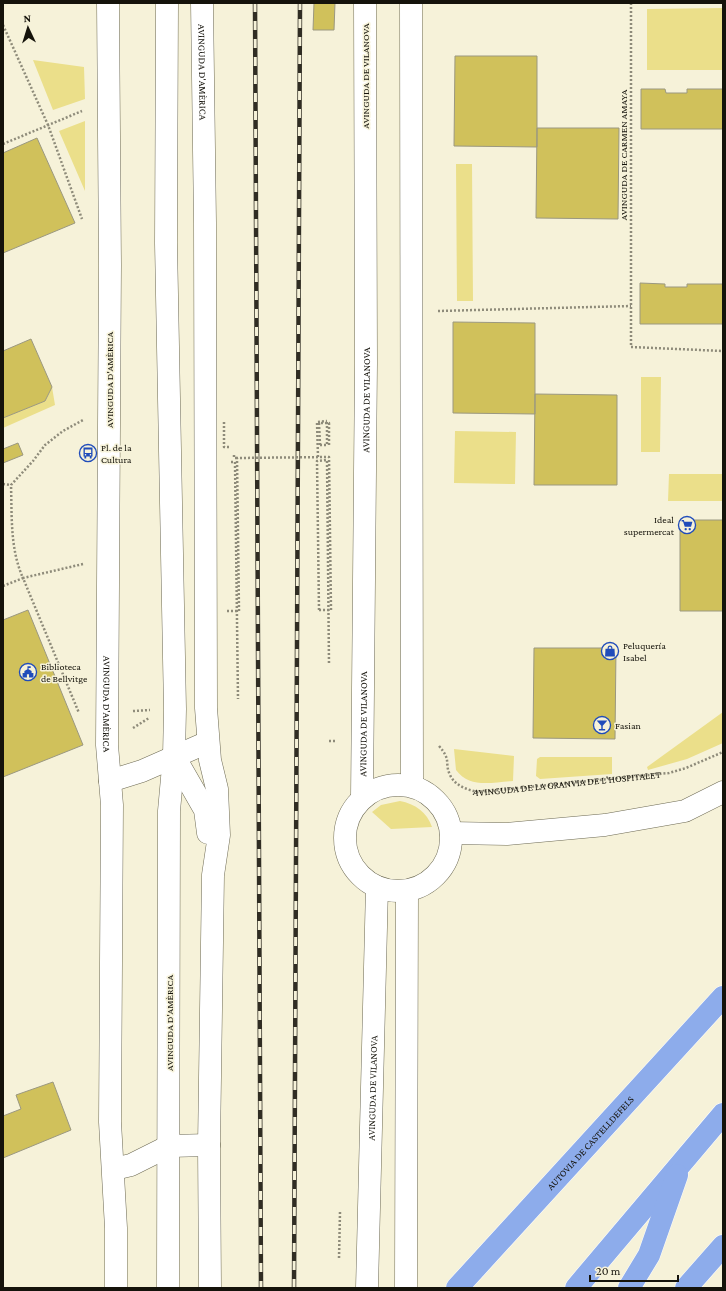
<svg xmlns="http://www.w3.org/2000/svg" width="726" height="1291" font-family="'Crimson Pro',serif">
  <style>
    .green { fill: #ebdf8a }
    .building { fill: #d0c15b; stroke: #9b9880 }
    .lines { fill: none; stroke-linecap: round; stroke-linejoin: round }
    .minor-casing { stroke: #6d6a54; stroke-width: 23 }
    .motorway-casing { stroke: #fff; stroke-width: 23 }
    .path { stroke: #8e8b7a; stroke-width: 2.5; stroke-dasharray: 2 2; stroke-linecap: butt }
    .minor { stroke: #fff; stroke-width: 22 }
    .motorway { stroke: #8daceb; stroke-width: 22 }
    .rail-casing { stroke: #302d23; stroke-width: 4.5 }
    .rail { stroke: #f6f2d9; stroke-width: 3; stroke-dasharray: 9; stroke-linecap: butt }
    .path-bridge { stroke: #8e8b7a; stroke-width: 2.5; stroke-dasharray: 2 2; stroke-linecap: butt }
    .labels { text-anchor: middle; stroke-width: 3; stroke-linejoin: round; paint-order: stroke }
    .street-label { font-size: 10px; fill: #15130b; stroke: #f6f2d9 }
    .poi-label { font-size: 10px; fill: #15130b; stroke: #f6f2d9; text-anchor: start }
  </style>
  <rect width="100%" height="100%" fill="#f6f2d9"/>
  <path class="green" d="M723,8V70H647V9Z
    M33,60L84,67L85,99L53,110Z
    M85,121V191L59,131Z
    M456,164H472L473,301H457Z
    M641,377H661L660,452H641Z
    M52,387L55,405L3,428V418L45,401Z
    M455,431L516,432L515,484L454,483Z
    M669,474H723V501H668Z
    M723,712V743L687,759L648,770L647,767Z
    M454,749L514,756L513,781C492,782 470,789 456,770Z
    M540,757H612V774L540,779L536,776L537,759Z
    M400,801C415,804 427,812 432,827L391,829L372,812L381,805Z"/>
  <path class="building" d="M314,3H335L334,30H313Z
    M455,56H537V147L454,146Z
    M641,89H665L666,93H687V89H723V129H641Z
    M537,128H619L618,219L536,218Z
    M37,138L75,223L3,253V153Z
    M640,283L665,284V287H687V284H723V324H640Z
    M453,322L535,323V414L453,413Z
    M31,339L52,387L45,401L3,418V351Z
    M535,394L617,395V485H534Z
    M18,443L23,455L3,463V449Z
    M680,520H723V611H680Z
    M28,610L83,745L3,777V620Z
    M534,648H616L615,739L533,738Z
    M53,1082L71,1130L3,1158V1116L21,1109L16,1095Z"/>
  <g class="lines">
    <g class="minor-casing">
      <g id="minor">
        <path id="s2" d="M108,3L110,265L107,745L112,805L110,1122L116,1228V1288"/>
        <path d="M167,3L166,243L175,709L174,756L169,811L168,1288"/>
        <path id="s3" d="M202,3L205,223L206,708L210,760L217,789L219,835L213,875L209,1145L210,1288"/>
        <path d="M411,3L412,786"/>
        <path d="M174,756L205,810L208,833"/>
        <path d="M110,781L142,771L208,742"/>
        <circle cx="398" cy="838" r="53"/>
        <path id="s4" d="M362,798L366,363L365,3"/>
        <path d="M451,833L507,834L605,825L685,811L723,792"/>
        <path d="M114,1169L131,1165L169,1146L209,1145"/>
        <path id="s5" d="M367,1288L377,887"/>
        <path d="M406,1288L407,891"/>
      </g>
    </g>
    <g class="motorway-casing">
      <g id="motorway">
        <path id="s6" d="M457,1288L723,997"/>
        <path d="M576,1288L723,1114"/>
        <path d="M629,1288L649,1255L677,1175"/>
        <path d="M686,1288L723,1246"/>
      </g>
    </g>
    <g class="path">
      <path d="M631,3V347L723,351"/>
      <path d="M3,25L48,125L82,219"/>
      <path d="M3,144L82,111"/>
      <path d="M438,311L631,306"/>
      <path d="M320,445L319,423H329V445"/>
      <path d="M234,455V458H237"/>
      <path d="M318,457L317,422L327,421"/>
      <path d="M231,462H235L238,699"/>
      <path d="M3,484L11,485"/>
      <path d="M83,564L23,578C10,549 12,517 11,485L33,461L45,445L63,431L83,420"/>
      <path d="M3,586L23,578L79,713"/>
      <path d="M319,610L317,461L327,460L329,665"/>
      <path d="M133,711L150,710"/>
      <path d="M133,728L149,718"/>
      <path d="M329,741H336"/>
      <path id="s1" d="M439,746C452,761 444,762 450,775C455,786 468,790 478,792L669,773L686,768L723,752"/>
      <path d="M339,1258L340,1212"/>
    </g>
    <use href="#minor" class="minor"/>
    <use href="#motorway" class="motorway"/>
    <g class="rail-casing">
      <path id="rail" d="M255,3L261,1288
        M294,1288L300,3"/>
    </g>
    <use href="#rail" class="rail"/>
    <path class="path-bridge" d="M224,422V447H231
      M320,445H327V421
      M227,611H239L237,458L329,457L331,610H319"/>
  </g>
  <defs>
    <g id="bus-ring" transform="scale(0.9)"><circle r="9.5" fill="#f6f2d9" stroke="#204cba" stroke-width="1.5"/><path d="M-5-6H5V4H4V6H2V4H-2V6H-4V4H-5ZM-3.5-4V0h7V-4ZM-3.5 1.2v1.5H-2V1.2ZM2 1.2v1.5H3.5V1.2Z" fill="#204cba"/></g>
    <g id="supermarket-ring" transform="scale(0.9)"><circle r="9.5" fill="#f6f2d9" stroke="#204cba" stroke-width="1.5"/><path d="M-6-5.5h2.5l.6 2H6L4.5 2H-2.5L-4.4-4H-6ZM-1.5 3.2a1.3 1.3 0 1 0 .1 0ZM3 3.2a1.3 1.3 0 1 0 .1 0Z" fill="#204cba"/></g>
    <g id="shop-ring" transform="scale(0.9)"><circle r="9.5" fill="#f6f2d9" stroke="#204cba" stroke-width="1.5"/><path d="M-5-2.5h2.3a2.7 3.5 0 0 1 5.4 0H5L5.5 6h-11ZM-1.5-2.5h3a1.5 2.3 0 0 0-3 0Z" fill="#204cba"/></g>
    <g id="civic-ring" transform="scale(0.9)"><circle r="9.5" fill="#f6f2d9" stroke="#204cba" stroke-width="1.5"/><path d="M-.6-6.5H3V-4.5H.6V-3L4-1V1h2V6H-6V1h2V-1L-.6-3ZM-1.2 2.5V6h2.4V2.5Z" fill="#204cba"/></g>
    <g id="bar-ring" transform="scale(0.9)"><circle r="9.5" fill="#f6f2d9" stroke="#204cba" stroke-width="1.5"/><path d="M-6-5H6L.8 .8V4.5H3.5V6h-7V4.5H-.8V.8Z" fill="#204cba"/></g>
  </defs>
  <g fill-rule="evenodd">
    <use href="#bus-ring" x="88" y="453"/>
    <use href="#supermarket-ring" x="687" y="525"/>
    <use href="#shop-ring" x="610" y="651"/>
    <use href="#civic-ring" x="28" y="672"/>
    <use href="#bar-ring" x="602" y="725"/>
  </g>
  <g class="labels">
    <g class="street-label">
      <text dy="4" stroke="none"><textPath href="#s3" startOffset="69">AVINGUDA D'AMÈRICA</textPath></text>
      <text transform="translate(365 76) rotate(-90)" y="4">AVINGUDA DE VILANOVA</text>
      <text transform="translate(623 155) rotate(-90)" y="4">AVINGUDA DE CARMEN AMAYA</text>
      <text transform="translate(109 380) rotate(-90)" y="4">AVINGUDA D'AMÈRICA</text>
      <text dy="4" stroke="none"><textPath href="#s4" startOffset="398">AVINGUDA DE VILANOVA</textPath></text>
      <text dy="4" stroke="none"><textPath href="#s2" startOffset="701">AVINGUDA D'AMÈRICA</textPath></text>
      <text dy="4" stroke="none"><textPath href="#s4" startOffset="74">AVINGUDA DE VILANOVA</textPath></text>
      <text dy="4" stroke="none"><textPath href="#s1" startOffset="155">AVINGUDA DE LA GRANVIA DE L'HOSPITALET</textPath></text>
      <text transform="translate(169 1023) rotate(-90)" y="4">AVINGUDA D'AMÈRICA</text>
      <text dy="4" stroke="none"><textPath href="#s5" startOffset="200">AVINGUDA DE VILANOVA</textPath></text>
      <text dy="4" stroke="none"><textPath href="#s6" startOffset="197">AUTOVIA DE CASTELLDEFELS</textPath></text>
    </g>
    <g class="poi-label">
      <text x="101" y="451">Pl. de la<tspan x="101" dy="12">Cultura</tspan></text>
      <text x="674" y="523" text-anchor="end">Ideal<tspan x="674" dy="12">supermercat</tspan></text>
      <text x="623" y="649">Peluquería<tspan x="623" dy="12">Isabel</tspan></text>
      <text x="41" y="670">Biblioteca<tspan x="41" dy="12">de Bellvitge</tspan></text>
      <text x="615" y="729">Fasian</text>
    </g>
  </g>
  <rect width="726" height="1291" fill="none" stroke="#15130b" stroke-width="8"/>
  <g transform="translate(28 28) rotate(356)" stroke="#f6f2d9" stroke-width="3" paint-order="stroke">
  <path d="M0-3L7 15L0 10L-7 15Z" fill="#15130b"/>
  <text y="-6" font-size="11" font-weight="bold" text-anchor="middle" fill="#15130b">N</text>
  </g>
  <path d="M590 1275v6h88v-6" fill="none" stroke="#15130b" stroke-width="2"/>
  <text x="596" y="1275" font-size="12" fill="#15130b" stroke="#f6f2d9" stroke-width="3" paint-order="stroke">20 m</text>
</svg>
